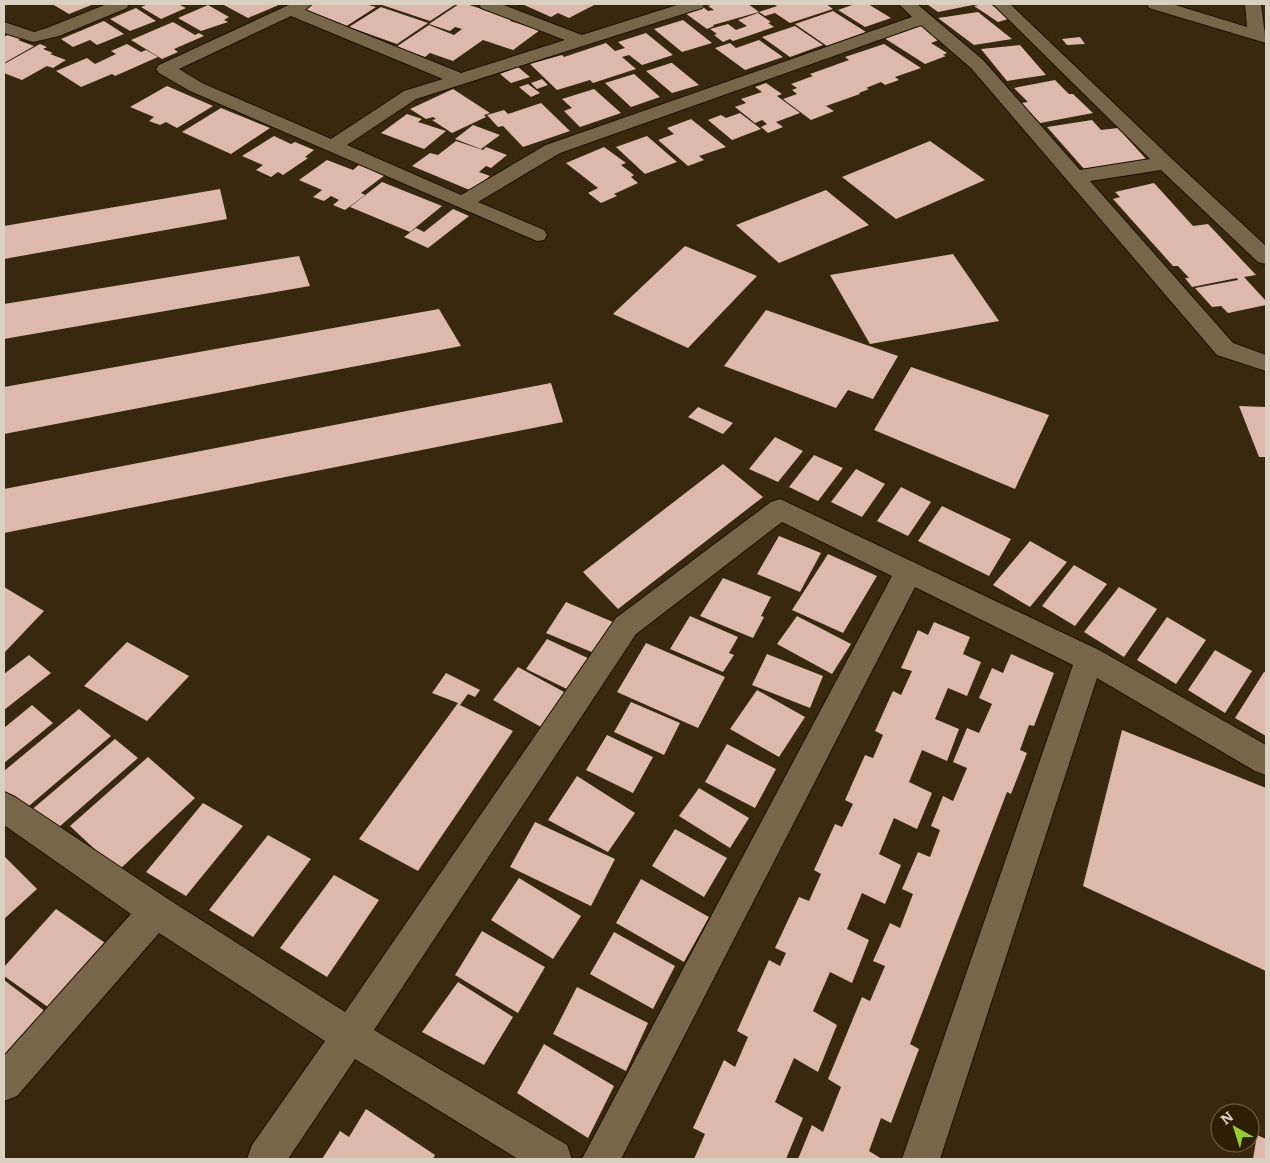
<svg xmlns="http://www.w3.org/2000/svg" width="1270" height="1163" font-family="Literata,serif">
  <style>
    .building { fill: #dcb9aa }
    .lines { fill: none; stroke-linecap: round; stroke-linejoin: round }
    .minor-casing { stroke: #1e1000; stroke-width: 2 }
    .minor { fill: #78664b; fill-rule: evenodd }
  </style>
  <rect width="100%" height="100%" fill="#37280e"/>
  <path class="building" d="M52,4H94L69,14Z
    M148,4H178L186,8L161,19L141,7Z
    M222,4H281L248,18Z
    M313,4H365L376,7L345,27L300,12Z
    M379,4H456L430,21Z
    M459,4H466L513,19L510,21L540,30L513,50L483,40L453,61L430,53L425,57L396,47L429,25L454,35L462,29L455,27L450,31L429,24Z
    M522,4H596L569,18L558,13L551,17Z
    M714,4H748L759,12L713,25L714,26L707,29L685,13L703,7L708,11L714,10L708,6Z
    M778,4H826L833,9L790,23L775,13L765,16L759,12L777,6L775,5Z
    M855,4H868L891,18L865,27L838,10Z
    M927,4H971L973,5L938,12Z
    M982,4H990L1012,18L998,22L974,6Z
    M208,5L229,17L224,20L228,22L201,31L178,18Z
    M381,7L428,23L397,44L349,27Z
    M136,8L156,21L130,31L110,19Z
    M833,11L866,32L827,46L795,24Z
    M978,12L1012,39L974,45L938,18Z
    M758,13L771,22L768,23L774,27L733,41L730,39L723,42L714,35L717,34L710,29L728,24L736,30L747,26L738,20Z
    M683,20L712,43L682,52L654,29Z
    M104,21L124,34L97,45L90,40L73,47L61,39Z
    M173,22L195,35L199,33L204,36L174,49L178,52L162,59L131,40Z
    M919,23L944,38L931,43L947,53L943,55L946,56L925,64L881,36Z
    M795,26L823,45L790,57L762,37Z
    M646,33L673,55L642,65L629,55L622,57L636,69L593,83L590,80L557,90L530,64L562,55L564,57L606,43L615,51L625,48L618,42Z
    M9,34L22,38L18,40L34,46L4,63V37Z
    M1080,37L1085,44L1067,45L1062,39Z
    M759,40L783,57L745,70L715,48L730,43L736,48Z
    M40,44L47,47L43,49L53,53L50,54L66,60L53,68L47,66L22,80L4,73V64Z
    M127,44L141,52L146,50L158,57L115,76L112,74L81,87L56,71L87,58L95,64L116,54L111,51Z
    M884,44L921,68L895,77L899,80L885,85L881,82L866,88L869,89L859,93L860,94L826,106L834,111L811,120L783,99L797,94L792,90L797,88L791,84L813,76L831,89L810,74L849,60L845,57Z
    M1020,45L1046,75L1007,81L981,49Z
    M671,63H672L699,85L672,93L646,71Z
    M518,67L530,77L511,83L500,74Z
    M634,74L660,97L631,107L605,83Z
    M542,79L548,85L537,89L531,83Z
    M1055,80L1069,94H1073L1093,113L1040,123L1021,103L1028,102L1014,88Z
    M766,83L782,94L777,96L800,113L776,122L783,127L768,133L761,127L767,124L762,120L755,123L735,107L746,103L741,99L762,92L755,87Z
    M528,84L540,93L531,97L519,87Z
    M167,86L213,106L177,128L166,122L160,125L149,121L154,117L130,107Z
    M453,89L490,113L484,115L486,117L452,133L432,120L436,119L433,117L426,119L410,109Z
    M594,89L621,113L580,127L564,111L572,108L562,99Z
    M541,103L570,131L523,147L503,126L498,127L487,115L504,110L508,114Z
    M221,108L270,128L231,154L182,132Z
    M740,113L761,129L732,140L708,120L721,115L726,118Z
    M407,114L422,119L418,122L446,131L424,149L381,133Z
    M691,119L726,147L699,156L704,160L688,166L658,140L674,134L667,128Z
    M1092,120L1101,130L1118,128L1147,160L1085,170L1047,127Z
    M473,125L500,135L481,149L455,139Z
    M274,136L291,144L295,142L314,150L305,157L308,158L283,175L278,172L271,177L256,170L263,165L242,156Z
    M647,136L677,162L645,174L616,147Z
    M456,141L483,150L486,147L507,155L491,168L486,166L479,172L490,176L472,191L412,166L430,153L438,155Z
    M930,141L985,180L896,219L842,177Z
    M604,147L626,163L621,165L634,175L631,177L638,183L614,194L617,196L601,203L588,193L598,188L566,163Z
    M327,160L353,170L359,165L385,175L361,193L365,195L345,210L333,205L339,200L331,196L324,201L313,197L322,190L299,180Z
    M382,182L442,206L410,232L350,207Z
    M1154,183L1193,226L1208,224L1256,275L1244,277L1266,301V305L1228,313L1221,306L1212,307L1195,288L1238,280L1237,278L1192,287L1185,278H1189L1178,266H1173L1113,199L1120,197L1115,192Z
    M220,189L227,219L4,259V226Z
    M826,190L869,225L779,263L736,225Z
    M453,209L469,216L428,248L404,237L416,228L424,232Z
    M685,246L757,276L688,348L613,314Z
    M953,254L999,321L870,344L830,275Z
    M299,256L310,286L4,339V304Z
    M439,309L461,346L4,434V387Z
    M766,310L898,356L873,399L848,390L836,408L724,366Z
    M911,367L1049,415L1015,489L874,430Z
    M551,383L563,422L4,533V489Z
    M1239,406L1266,407V457H1259Z
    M698,407L733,423L723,434L688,417Z
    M775,437L803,451L778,482L749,469Z
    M814,455L843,468L818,501L789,487Z
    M723,464L763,497L618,609L583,572Z
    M856,469L885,484L862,517L831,502Z
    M901,487L931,502L908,536L877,521Z
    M942,506L1011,539L989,576L918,541Z
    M779,536L821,553L800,592L757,574Z
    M1030,541L1067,562L1030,607L993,585Z
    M828,554L877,576L843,633L792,610Z
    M1074,565L1107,584L1075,626L1042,606Z
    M723,578L771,597L761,616L764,617L753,638L700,616Z
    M4,587L44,611L4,653Z
    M1119,587L1157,609L1124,657L1084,632Z
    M566,602L613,622L594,653L546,633Z
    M690,616L738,637L729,653L734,655L723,672L670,649Z
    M797,616L851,644L832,674L777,644Z
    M1167,617L1206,640L1176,684L1137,660Z
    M934,622L970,637L963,654L981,662L967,696L948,688L935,719L959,729L947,761L922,750L909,782L932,793L917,829L894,818L879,854L901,865L885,904L862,893L847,929L869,940L852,983L830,972L813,1011L837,1025L818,1072L794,1058L775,1102L803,1118L786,1159H694L705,1134L693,1128L724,1060L735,1067L748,1037L737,1031L769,960L780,966L786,953L775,948L799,897L809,901L821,874L814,870L835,824L842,827L853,804L845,800L865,755L873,758L883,735L875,731L893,691L901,695L912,671L901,668L918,630L928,635Z
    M547,639L592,660L571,691L526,669Z
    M127,642L189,676L147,721L84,686Z
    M646,643L725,677L698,728L617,692Z
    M1215,650L1252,671L1225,713L1188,690Z
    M767,654L823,676L810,708L752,685Z
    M1011,654L1054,673L1034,726L1029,725L1020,750L1027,753L1011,794L1007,792L910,1044L919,1049L891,1123L881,1118L869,1151L882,1159H798L812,1125L823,1132L841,1087L828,1079L862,997L870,1001L885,966L873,961L890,923L900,928L913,894L902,889L918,852L930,857L940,830L931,826L943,796L953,801L967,768L953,762L967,728L979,733L992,704L979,698L992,668L1003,673Z
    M29,655L51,673L4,710V674Z
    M518,667L566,693L541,727L493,700Z
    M1264,672L1266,673V736L1235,718Z
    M446,673L480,690L475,697L468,694L460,705L513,731L418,871L359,839L458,703L432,693Z
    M757,690L805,717L779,757L730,729Z
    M631,702L680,723L664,755L614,732Z
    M32,705L53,723L4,763V728Z
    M79,709L111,736L23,811L4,793V771Z
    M1122,730L1266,788V971L1083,886Z
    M607,735L653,757L633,793L586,770Z
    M115,739L138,758L51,834L29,812Z
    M727,744L776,769L755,808L705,782Z
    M148,757L195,798L118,871L70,826Z
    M577,776L635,813L608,852L548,820Z
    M699,788L749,818L730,848L679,816Z
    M203,803L243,826L186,896L146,872Z
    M535,822L615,859L591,906L510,867Z
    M675,829L727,858L704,897L652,866Z
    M268,835L311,859L253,937L209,910Z
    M4,856L37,889L4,919Z
    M334,875L379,900L327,977L280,948Z
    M519,878L581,916L553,959L491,920Z
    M641,879L709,917L684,962L616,923Z
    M56,909L111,947L55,1012L4,976V967Z
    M482,931L545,967L518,1013L455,975Z
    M614,932L675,966L653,1009L590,974Z
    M4,980L46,1012L8,1055L4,1052Z
    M458,982L513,1017L484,1065L422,1032Z
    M577,987L648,1023L626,1071L553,1034Z
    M544,1044L614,1086L588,1138L517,1093Z
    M366,1109L435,1155L433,1159H322L340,1131L349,1137Z
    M1257,1135L1266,1139V1159H1253Z"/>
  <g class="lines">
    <g class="minor-casing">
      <path id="minor" d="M107,4H129L127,8L59,36L33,42L4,33V22L34,32L47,28Z
        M291,4H312L305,10L461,73L565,40L481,8L479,4H501L582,35L680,4H704L702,8L416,99L347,145L461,195L546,145L912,17L899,4H917L983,60L1080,170L1150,159L993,4H1010L1172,159L1266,246V264L1258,262L1161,170L1090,181L1233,343L1266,355V371L1217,355L971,68L921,25L560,153L478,202L544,230L547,235L544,240L537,241L190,91L159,73L156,69L159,65ZM291,16L443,79L404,91L331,139L202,83L179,69Z
        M1147,4H1172L1247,27L1245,4H1261L1266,43L1149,8Z
        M780,499L1099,650L1266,745V775L1255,771L1097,678L940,1159H902L1073,665L915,587L621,1159H582L892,576L782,522L636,634L374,1030L567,1145L572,1159H518L355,1059L288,1159H247L252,1145L325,1041L159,933L17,1096L4,1101V1056L131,914L4,825V792L15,797L168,899L345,1012L616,618L771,502Z"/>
    </g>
    <use href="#minor" class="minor"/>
  </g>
  <rect width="1270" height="1163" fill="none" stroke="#dad0c1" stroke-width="10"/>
  <g transform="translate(1235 1128) rotate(321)"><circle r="24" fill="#2d1e04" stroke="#726550"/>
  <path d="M0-4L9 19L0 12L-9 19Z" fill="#97cc39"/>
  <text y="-8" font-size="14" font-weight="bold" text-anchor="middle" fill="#dad0c1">N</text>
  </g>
</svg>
